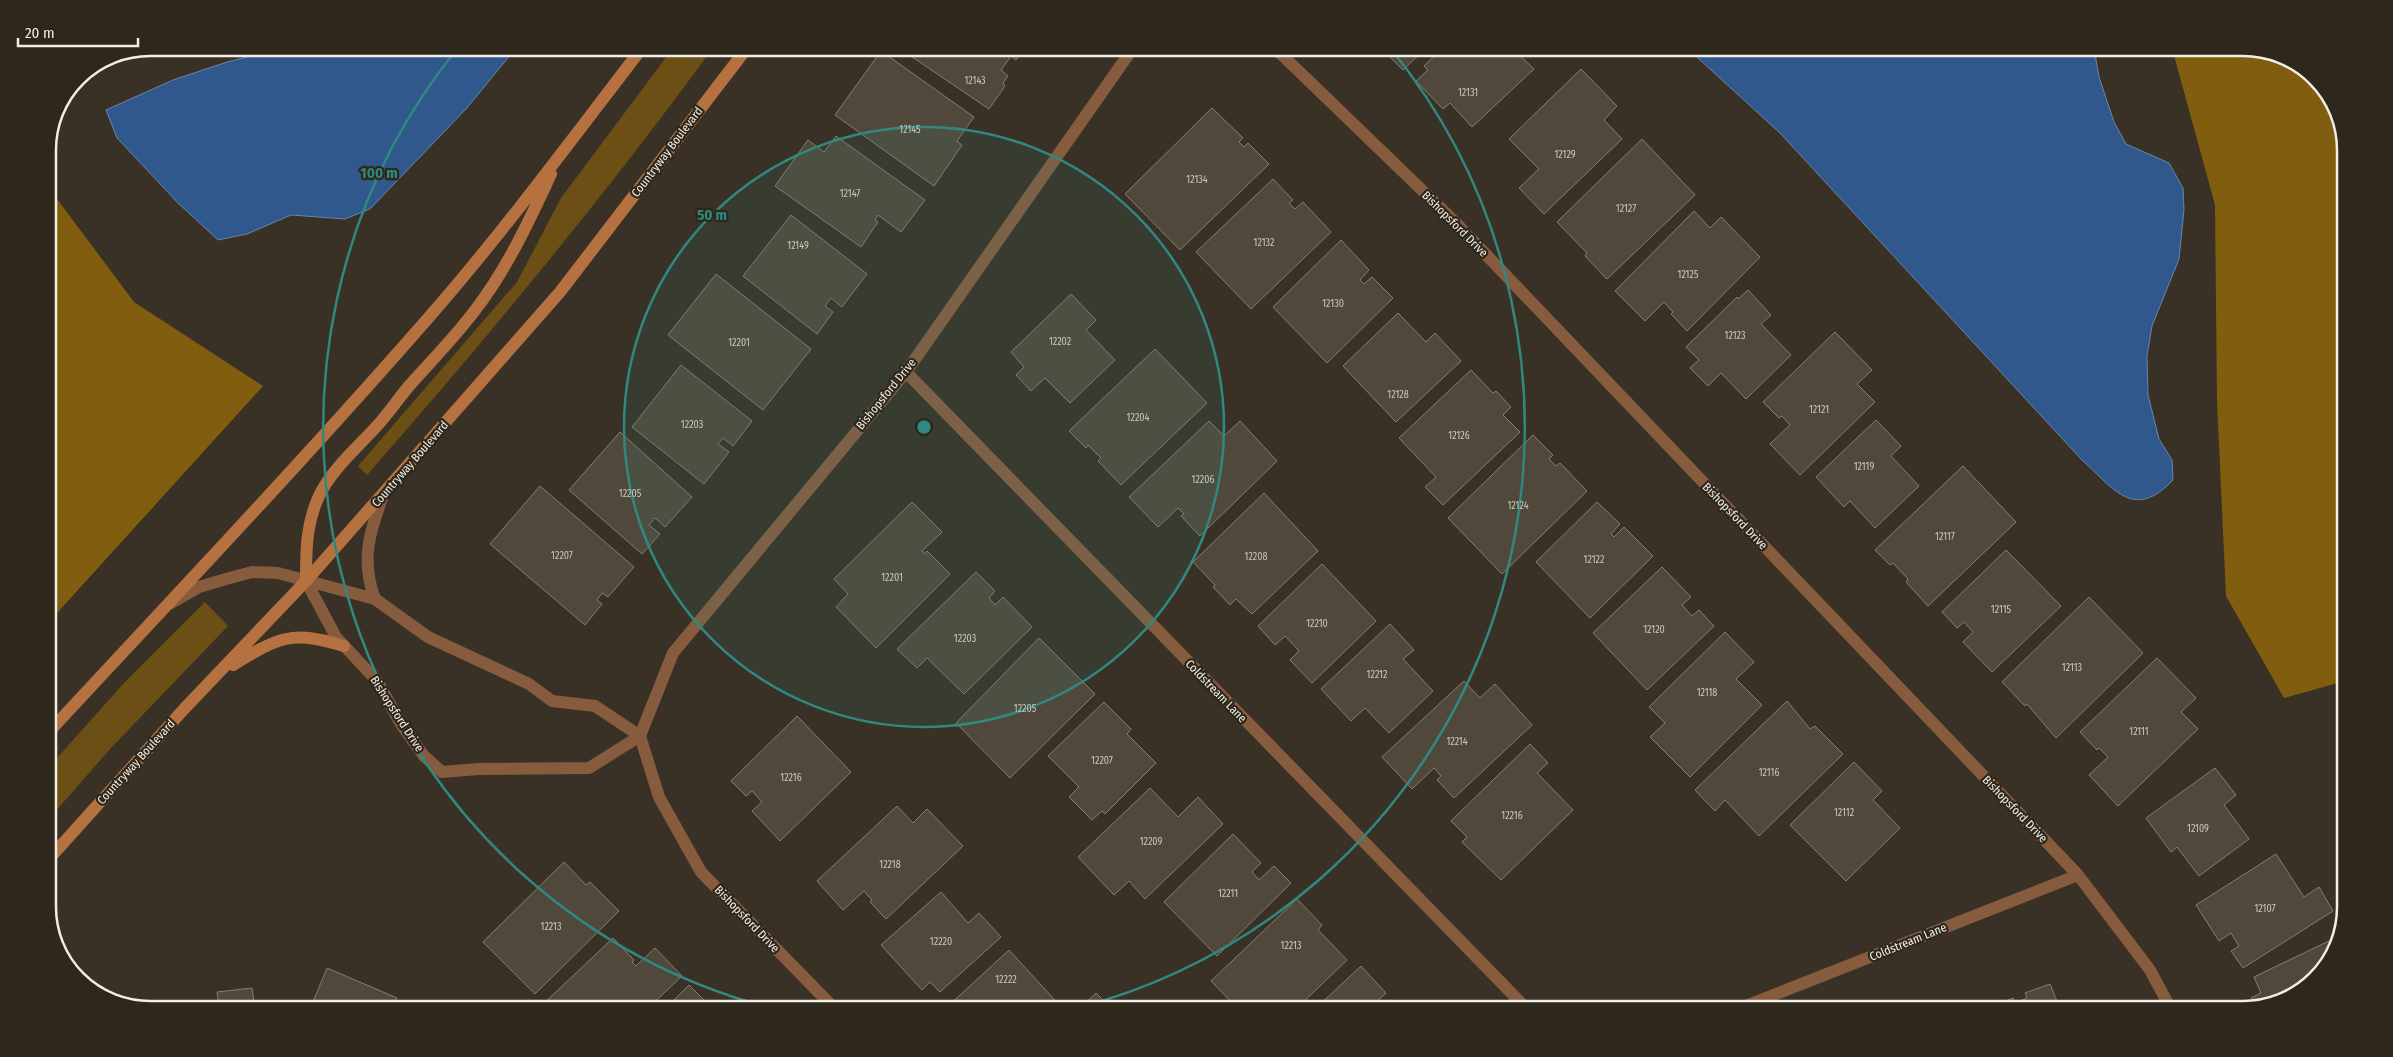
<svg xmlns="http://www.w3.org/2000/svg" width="2393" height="1057" font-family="'Fira Sans Condensed',sans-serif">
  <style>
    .green { fill: #6c4f14 }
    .forest { fill: #815d0f }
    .water { fill: #31588d; stroke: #6b85a7 }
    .building { fill: #50483b; stroke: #867e6f }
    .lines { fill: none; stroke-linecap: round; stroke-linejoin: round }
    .street { stroke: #875c3e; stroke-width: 12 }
    .secondary { stroke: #b57240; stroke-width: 12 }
    .ring { fill: none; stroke: #318880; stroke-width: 2.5 }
    .labels { text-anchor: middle; stroke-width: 4.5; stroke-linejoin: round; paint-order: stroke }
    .number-label { font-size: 10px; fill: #cac4ba }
    .street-label { font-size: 12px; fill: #f2ede5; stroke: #2e271b }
    .rim { fill: none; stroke: #f2ede5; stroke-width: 2.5 }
    .centre { fill: #318880; stroke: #2e271b; stroke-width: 2.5 }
    .ring-label { font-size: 15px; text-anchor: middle; font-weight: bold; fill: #318880; stroke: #2e271b; stroke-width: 4.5; stroke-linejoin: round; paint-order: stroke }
  </style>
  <rect width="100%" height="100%" fill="#393125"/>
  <path class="green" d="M673,48H713C605,196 488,337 367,475L358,466L517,282L561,198Z
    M205,602L228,626L110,749L48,820V768L124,683Z"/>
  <path class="forest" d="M2172,48H2242L2282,55L2324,88L2345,144V681L2284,698L2226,596L2217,401L2215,205Z
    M48,187L134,302L263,386L48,623Z"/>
  <path class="water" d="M282,48H516L466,109L370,209L345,219L291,215L247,234L218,240L178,203L117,138L106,110L173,80L227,62Z
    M1687,48H2094L2099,77L2114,122L2126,144L2169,163L2183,188L2184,210L2179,259L2152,326L2147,356L2148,395L2159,439L2172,460L2173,480C2134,521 2115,490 2082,460L1780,133Z"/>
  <path class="building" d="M899,48H1025L1016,60L1011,56L1001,70L1008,76L1003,83L1005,86L989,109Z
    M1381,48H1426L1403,70Z
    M1443,48H1490L1499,57L1509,48H1512L1534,69L1472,127L1450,103L1443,109L1416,81L1428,70L1424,66Z
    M881,51L974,117L957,141L962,145L934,186L835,115Z
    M1581,69L1617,106L1604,120L1622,139L1544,214L1519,188L1539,169L1509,139Z
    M1212,108L1243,138L1239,142L1244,147L1248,143L1269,164L1180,250L1125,194Z
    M836,136L925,200L901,232L878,215L875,220L878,222L861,247L775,186L808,140L824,152Z
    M1642,139L1695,195L1607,279L1585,256L1587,253L1557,222Z
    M1273,179L1293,200L1289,203L1295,209L1303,202L1331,232L1251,309L1196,252Z
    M1694,211L1710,228L1721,217L1760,257L1687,331L1671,314L1673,312L1664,302L1645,321L1615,291Z
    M791,215L867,274L842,307L831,298L825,306L833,312L817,334L743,276Z
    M1341,240L1369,270L1360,280L1364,284L1372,277L1393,298L1327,363L1273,307Z
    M716,274L811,349L763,410L668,335Z
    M1748,290L1771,315L1761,324L1791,355L1746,399L1721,373L1708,386L1690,368L1699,360L1686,347L1737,297L1738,299Z
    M1071,294L1096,320L1086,330L1115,360L1070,403L1045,378L1031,391L1016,375L1024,367L1011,352Z
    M1398,313L1426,342L1435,333L1461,361L1396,422L1343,366Z
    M1835,332L1872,370L1857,384L1875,402L1800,475L1770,444L1790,425L1782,416L1779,418L1763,402Z
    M1155,349L1207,403L1121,485L1098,461L1101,458L1088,445L1086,448L1069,431Z
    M681,365L752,421L733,446L723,438L718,444L729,452L704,484L632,427Z
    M1471,370L1493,393L1496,391L1511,407L1503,415L1520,432L1443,505L1425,487L1436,477L1399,438Z
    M1876,420L1901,446L1891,456L1919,486L1875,528L1850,501L1844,507L1816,477Z
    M1209,421L1224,436L1240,421L1277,461L1200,536L1181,516L1184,514L1178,508L1158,527L1129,497Z
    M620,432L692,497L665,527L655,518L649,525L660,534L642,554L569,490Z
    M1533,435L1553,455L1549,459L1556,466L1560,463L1587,491L1502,574L1448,518Z
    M1963,466L2016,522L1928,606L1906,582L1908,579L1893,563L1890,565L1875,550Z
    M540,486L634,567L608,597L602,593L597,600L602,604L585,625L490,544Z
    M1264,493L1318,551L1252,614L1236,599L1230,605L1213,587L1215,585L1193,562Z
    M912,502L942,532L922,551L925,554L927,551L950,574L876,648L836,607L848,594L834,579Z
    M1597,502L1620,524L1611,534L1614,537L1624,527L1653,556L1590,618L1536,562Z
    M2006,550L2061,606L1992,672L1963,642L1973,632L1964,622L1957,628L1942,612Z
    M1322,564L1376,621L1312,683L1290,660L1299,651L1285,636L1275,645L1258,626Z
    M1662,567L1691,597L1682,605L1692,616L1699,610L1714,626L1647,690L1593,633Z
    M976,572L995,591L989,598L995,605L1003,597L1032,627L964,694L927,658L917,668L897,649Z
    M2089,597L2143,653L2056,738L2027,704L2025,706L2002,682Z
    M1390,624L1414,650L1403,659L1433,691L1389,733L1365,708L1351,721L1321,689Z
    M1725,632L1754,662L1736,679L1762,705L1690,777L1650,737L1665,723L1649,707Z
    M1039,638L1095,694L1010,778L956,723Z
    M2157,658L2196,698L2181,712L2198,729L2118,806L2089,775L2108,757L2099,748L2097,750L2080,732Z
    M1464,681L1480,698L1495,684L1532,725L1454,798L1437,780L1441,776L1434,768L1412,789L1382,757Z
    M1787,701L1810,729L1815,726L1843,754L1759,836L1725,800L1715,811L1695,790Z
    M1104,702L1131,729L1127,734L1156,763L1105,814L1102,811L1092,820L1069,797L1079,787L1048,756Z
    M797,716L851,772L780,841L752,811L762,802L752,791L746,796L731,781Z
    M1530,744L1548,763L1537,773L1573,810L1501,880L1462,842L1467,837L1451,821Z
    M1854,762L1882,791L1873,800L1900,828L1846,881L1790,825Z
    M2215,768L2236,795L2224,805L2249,839L2199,876L2177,847L2171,852L2146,818Z
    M1150,788L1178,817L1198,797L1223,824L1145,899L1129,881L1114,895L1078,857Z
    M897,806L913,823L927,809L963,846L886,919L870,902L872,900L864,891L843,910L817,881Z
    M1233,834L1261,863L1252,872L1259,880L1274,866L1291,883L1217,956L1164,902Z
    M2276,854L2304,897L2319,887L2333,911L2243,968L2231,951L2239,946L2231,933L2219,941L2196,905Z
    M564,862L586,885L590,882L619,911L535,994L483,942Z
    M941,892L968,923L979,913L1001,937L940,992L930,982L922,990L881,945Z
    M1297,899L1322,925L1318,930L1347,960L1296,1009H1238L1211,981Z
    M613,938L634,960L632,962L636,966L655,948L682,976L647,1009H538Z
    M2331,940L2335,948L2300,992L2255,1006L2251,998L2261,993L2254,977Z
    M1009,950L1062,1008L945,1009Z
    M1361,966L1386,993L1369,1009H1315Z
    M327,968L397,998L392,1009H310Z
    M2050,984L2060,1009H1984L2013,998L2015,1003L2027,998L2025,993Z
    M689,985L713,1009H665Z
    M252,988L255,1009H180L219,1005L217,992Z
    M1096,993L1112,1009H1079Z"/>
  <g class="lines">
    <path class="street" d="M1271,48L1281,54L1454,221L2078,875L2150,970L2171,1009
      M906,372L1527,1009
      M306,581L336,637L377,681L401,724L424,756L442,772L478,769L589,768L640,736L673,653L906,372L1133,48
      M375,599C360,560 370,530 384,493
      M171,603L199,587L226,579L252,572L278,573L375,599L428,637L529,684L552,701L595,706L640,736L659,797L701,872L835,1009
      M1738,1009L2078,875"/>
    <path class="secondary" d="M306,581C306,551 306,524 319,496C332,469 356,449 376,427C388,414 398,399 409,386C432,360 456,336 476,309C508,267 529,221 551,174
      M233,665C279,637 291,630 344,646
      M48,733C176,595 306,458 430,316C505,230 573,138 642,48
      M48,860L184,709L306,581L560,292L747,48"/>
  </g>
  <circle cx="924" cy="427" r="300" fill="#318880" fill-opacity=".12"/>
  <g class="ring">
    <circle cx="924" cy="427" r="300"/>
    <path d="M774 1009A601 601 0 0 1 457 49M1391 49A601 601 0 0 1 1074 1009"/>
  </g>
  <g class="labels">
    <g class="number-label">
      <text x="975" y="84">12143</text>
      <text x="1468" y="96">12131</text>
      <text x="910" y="133">12145</text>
      <text x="1565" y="158">12129</text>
      <text x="1197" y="183">12134</text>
      <text x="850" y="197">12147</text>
      <text x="1626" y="212">12127</text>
      <text x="1264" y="246">12132</text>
      <text x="798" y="249">12149</text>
      <text x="1688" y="278">12125</text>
      <text x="1333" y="307">12130</text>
      <text x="1735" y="339">12123</text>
      <text x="1060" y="345">12202</text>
      <text x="739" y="346">12201</text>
      <text x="1398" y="398">12128</text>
      <text x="1819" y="413">12121</text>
      <text x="1138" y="421">12204</text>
      <text x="692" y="428">12203</text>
      <text x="1459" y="439">12126</text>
      <text x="1864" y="470">12119</text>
      <text x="1203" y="483">12206</text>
      <text x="630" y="497">12205</text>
      <text x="1518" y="509">12124</text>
      <text x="1945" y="540">12117</text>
      <text x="562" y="559">12207</text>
      <text x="1256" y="560">12208</text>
      <text x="1594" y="563">12122</text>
      <text x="892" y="581">12201</text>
      <text x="2001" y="613">12115</text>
      <text x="1317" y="627">12210</text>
      <text x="1654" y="633">12120</text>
      <text x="965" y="642">12203</text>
      <text x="2072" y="671">12113</text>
      <text x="1377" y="678">12212</text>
      <text x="1707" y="696">12118</text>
      <text x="1025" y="712">12205</text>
      <text x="2139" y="735">12111</text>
      <text x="1457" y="745">12214</text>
      <text x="1102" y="764">12207</text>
      <text x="1769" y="776">12116</text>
      <text x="791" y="781">12216</text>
      <text x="1844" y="816">12112</text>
      <text x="1512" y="819">12216</text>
      <text x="2198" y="832">12109</text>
      <text x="1151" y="845">12209</text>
      <text x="890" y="868">12218</text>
      <text x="1228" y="897">12211</text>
      <text x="2265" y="912">12107</text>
      <text x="551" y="930">12213</text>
      <text x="941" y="945">12220</text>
      <text x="1291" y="949">12213</text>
      <text x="1006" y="983">12222</text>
    </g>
    <g class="street-label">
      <text transform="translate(667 152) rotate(-53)" y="4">Countryway Boulevard</text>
      <text transform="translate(1455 224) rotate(45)" y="4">Bishopsford Drive</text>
      <text transform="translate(886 394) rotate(-51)" y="4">Bishopsford Drive</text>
      <text transform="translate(410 464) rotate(-49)" y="4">Countryway Boulevard</text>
      <text transform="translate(1735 516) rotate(46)" y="4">Bishopsford Drive</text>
      <text transform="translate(1216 691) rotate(46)" y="4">Coldstream Lane</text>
      <text transform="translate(397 714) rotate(57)" y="4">Bishopsford Drive</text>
      <text transform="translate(136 762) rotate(-48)" y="4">Countryway Boulevard</text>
      <text transform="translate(2015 809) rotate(46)" y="4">Bishopsford Drive</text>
      <text transform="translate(747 919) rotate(46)" y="4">Bishopsford Drive</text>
      <text transform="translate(1908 942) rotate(-22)" y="4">Coldstream Lane</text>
    </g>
  </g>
  <path d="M0 0H2393V1057H0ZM150 56H2243A94 94 0 0 1 2337 150V907A94 94 0 0 1 2243 1001H150A94 94 0 0 1 56 907V150A94 94 0 0 1 150 56Z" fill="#2e271b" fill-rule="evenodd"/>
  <path class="rim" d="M150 56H2243A94 94 0 0 1 2337 150V907A94 94 0 0 1 2243 1001H150A94 94 0 0 1 56 907V150A94 94 0 0 1 150 56Z"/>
  <circle cx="924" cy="427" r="8" class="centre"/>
  <g class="ring-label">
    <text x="379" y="178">100 m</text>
    <text x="712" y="220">50 m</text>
  </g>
  <path d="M18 38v8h120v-8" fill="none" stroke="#f2ede5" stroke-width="2.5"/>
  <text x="25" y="38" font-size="15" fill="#f2ede5" stroke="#2e271b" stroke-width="4" paint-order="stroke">20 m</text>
</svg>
